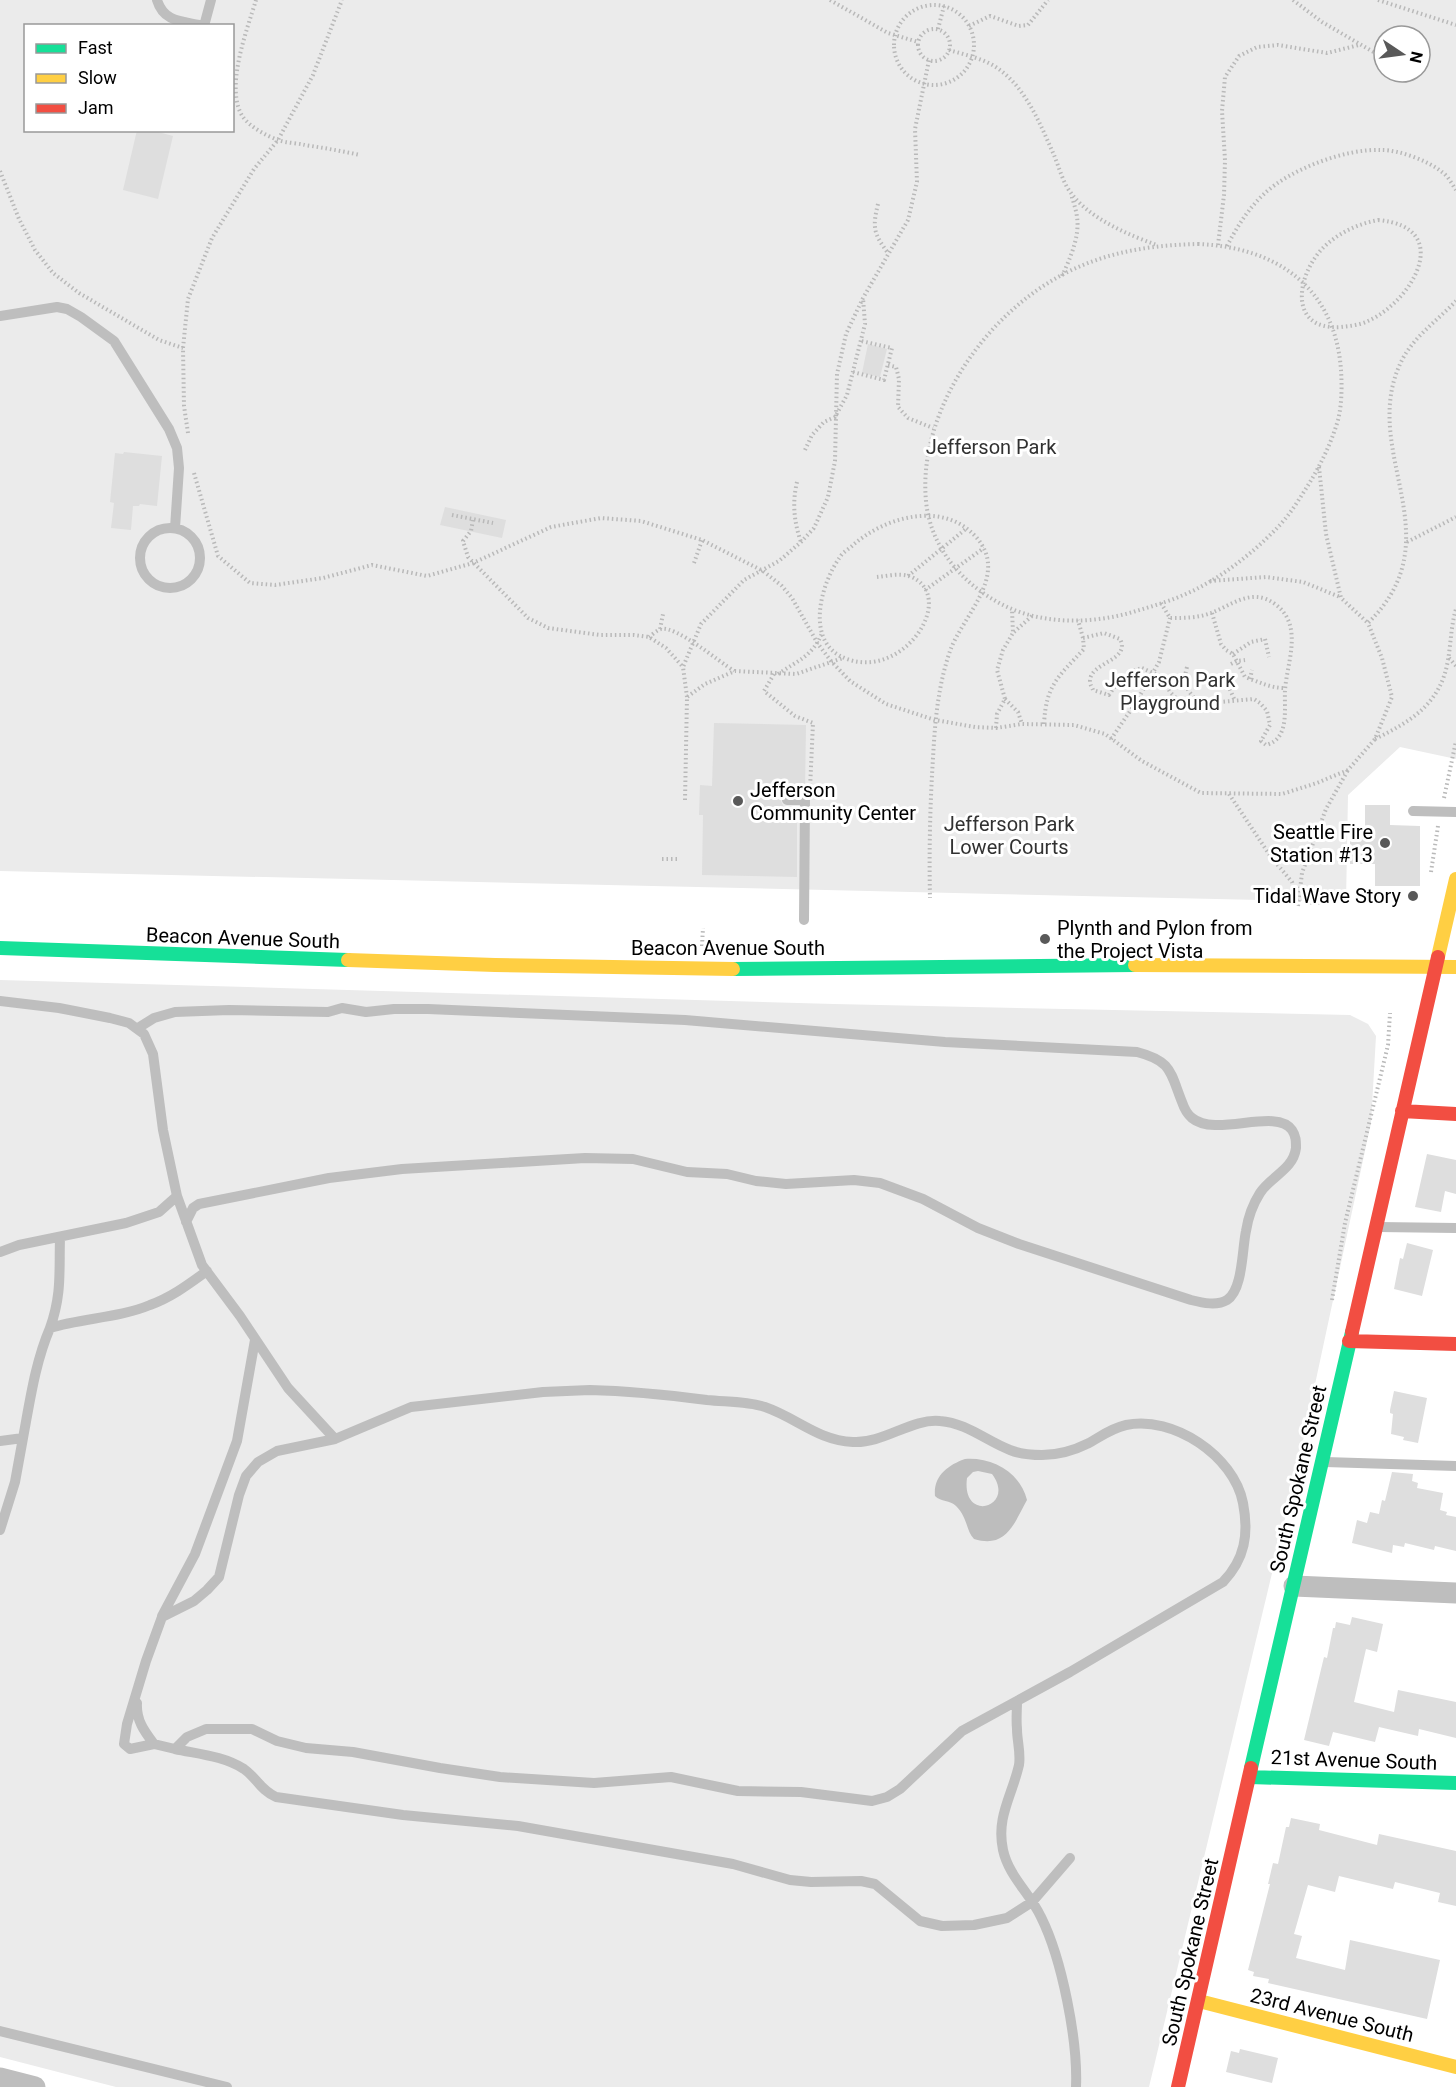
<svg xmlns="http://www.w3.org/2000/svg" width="1456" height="2087" font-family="Roboto,sans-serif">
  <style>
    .green { fill: #ebebeb; fill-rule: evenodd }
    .water { fill: #bdbdbd; fill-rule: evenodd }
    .building { fill: #dedede }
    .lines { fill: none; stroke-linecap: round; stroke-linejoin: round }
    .path { stroke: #b9b9b9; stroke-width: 4; stroke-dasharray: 1.5 3; stroke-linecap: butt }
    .lane { stroke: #bebebe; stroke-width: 10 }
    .street { stroke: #bebebe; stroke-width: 21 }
    .fast { stroke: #16e098; stroke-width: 14 }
    .slow { stroke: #ffcf43; stroke-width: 14 }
    .jam { stroke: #f24e42; stroke-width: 14 }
    .path-bridge { stroke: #b9b9b9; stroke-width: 4; stroke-dasharray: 1.5 3; stroke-linecap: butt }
    .poi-dot { fill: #595959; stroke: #fff; stroke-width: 2 }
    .labels { text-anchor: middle; stroke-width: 6; stroke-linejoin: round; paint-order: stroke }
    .park-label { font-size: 20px; fill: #313131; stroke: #fff }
    .poi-label { font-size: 20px; fill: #000; stroke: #fff; text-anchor: start }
    .street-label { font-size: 20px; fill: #000; stroke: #fff }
  </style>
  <rect width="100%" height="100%" fill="#fff"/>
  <path class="green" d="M0,0H1456V759L1400,747L1348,795L1346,902L0,871ZM26,26H232V130H26ZM1384,36H1420V72H1384Z
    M0,980L834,1004L1350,1015L1368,1024L1376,1036L1371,1123L1296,1473L1149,2087H116L0,2057Z"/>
  <path class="water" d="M965,1459C992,1457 1020,1472 1027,1500C1014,1523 1007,1549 974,1539C966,1531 968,1518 956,1506C950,1500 941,1502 935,1496C933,1476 948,1465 965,1459ZM978,1471L992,1474C1017,1507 961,1524 967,1478L973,1472Z"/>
  <path class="building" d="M137,130H151L173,136L158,199L123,190Z
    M868,344L887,349L880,377L862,373Z
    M124,452L162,456L157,506L140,504L139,506H133L131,530L111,528L114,503L110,502L115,453L123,454Z
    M445,507L506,520L502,538L440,525Z
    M714,723L806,725L805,792L784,793L780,799L784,807H797V877L702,875L703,815H699L700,785L712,786Z
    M1365,805H1390V825L1420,826V886H1375V864H1350V835H1365Z
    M1307,889H1326L1325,905H1307Z
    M1427,1154L1456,1160V1194L1445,1191L1441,1212L1415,1207Z
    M1407,1243L1433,1250L1422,1296L1394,1289L1400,1258L1403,1259Z
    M1394,1391L1427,1398L1418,1443L1403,1440L1404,1437L1391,1434L1393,1414L1390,1413V1410Z
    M1392,1472L1413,1474L1412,1481L1418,1483L1417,1488L1443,1493L1440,1510L1447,1512L1446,1515L1456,1517V1551L1435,1546L1434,1550L1405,1543L1404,1547L1393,1545L1392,1553L1352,1543L1357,1520L1367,1523L1370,1512L1379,1514L1382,1500L1385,1501Z
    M1352,1617L1383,1624L1377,1652L1366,1649L1354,1702L1394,1712L1398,1690L1456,1702V1738L1419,1729L1418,1736L1379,1727L1375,1742L1333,1732L1329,1746L1304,1740L1324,1657L1327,1658L1333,1628H1335L1336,1622L1350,1625Z
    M1291,1818L1320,1824L1319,1830L1377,1845L1379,1834L1456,1851V1906L1438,1902L1440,1893L1395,1882L1393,1889L1339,1876L1335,1892L1308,1885L1294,1934L1302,1936L1296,1958L1345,1970L1350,1940L1440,1960L1427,2019L1268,1983L1269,1979L1253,1976L1254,1972L1248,1970L1270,1884H1268L1273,1863L1278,1864L1286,1827H1289Z
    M1240,2049L1278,2058L1272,2083L1226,2072L1231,2051L1239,2053Z"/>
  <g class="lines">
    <path class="path" d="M256,0C247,30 224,89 243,117C250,127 267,136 278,140C286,143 297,143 305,145C324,148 342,151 360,155
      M830,0L888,33L918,42
      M1293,0L1322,22L1377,54
      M1378,0L1456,25
      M894 45a40 40 0 1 1 80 0a40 40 0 1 1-80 0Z
      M969,26L990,16L1019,26L1028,25L1048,0
      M918 45a16 16 0 1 1 32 0a16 16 0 1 1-32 0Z
      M938,29L944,6
      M949,50C966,55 986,59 1000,70C1027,90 1041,126 1054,155C1059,167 1063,183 1071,193C1089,218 1128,235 1157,245
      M0,171L19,219L35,250L53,273L79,293L159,340L183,348
      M878,204C872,228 874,234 888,253
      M1378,220C1455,227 1413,301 1368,321C1360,325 1350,326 1341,327C1286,331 1297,272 1325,246C1340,232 1358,224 1378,220Z
      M1198,244C1276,247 1335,287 1341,370C1342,386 1342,404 1338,420C1331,444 1320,466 1307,487C1298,501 1289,516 1277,528C1251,555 1216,582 1181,596C1165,603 1149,607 1133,612C1088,625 1035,625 994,600C958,579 930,544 926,501C918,417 978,326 1048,283C1094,254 1145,245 1198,244Z
      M1218,245L1224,195L1225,160L1222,111L1225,77L1239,56L1257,47L1278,45L1327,53L1359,45
      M1227,246C1237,227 1248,209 1264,194C1290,169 1347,148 1382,150C1399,150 1429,161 1442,172C1448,176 1452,184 1456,190
      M1062,276C1070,259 1080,236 1077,217C1076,209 1073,201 1071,194
      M888,365L896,367L899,379L898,407L908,418L933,428
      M853,372L884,380L892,348L861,341
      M188,433L184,406L183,348L188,299L212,238L254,169L278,140L313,75L342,0
      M805,450L812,435L824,422L835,417L847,395L865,324L863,298
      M1319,467L1326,534L1341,598L1368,623
      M194,473L218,556L250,583L275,585L323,578L372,565L427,576L473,563L551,527L601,518L641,521L702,540L763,571L782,586L792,598L818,644L831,661L850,681L886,704L935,720L975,727L996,728L1022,724L1074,725L1105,734L1142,761L1201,793L1282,794L1317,783L1348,770L1375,739L1392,697L1382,658L1368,623C1456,537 1358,452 1401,362C1413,337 1437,321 1456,301
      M797,482C792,503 794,522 801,542
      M452,515L493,523
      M473,520L471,531L463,541L468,557L528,618L548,628L600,635H634L649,637L666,648L683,667
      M1407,542L1456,517
      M694,563L702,540
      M908,576L967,528
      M877,577C887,576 899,573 909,576C959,594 906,680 847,659C804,644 820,585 840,557C843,552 849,549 853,545C885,517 943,500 976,537C1010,575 963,615 950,651C938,686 935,721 933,758C930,805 929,852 930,898
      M1210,581L1266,577L1303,582L1340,597
      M925,590L984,548
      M1161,603L1170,618C1184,618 1198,618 1211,613C1232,605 1252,587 1275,604C1304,625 1287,662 1285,690C1284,709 1290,739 1266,745L1261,741L1270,725L1267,711L1260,703L1254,699L1220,702L1196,700L1193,703L1183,705L1170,692L1162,677
      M1212,613L1221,644L1226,650L1233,654L1245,677C1259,682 1270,688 1285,688
      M660,629L663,614
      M1014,632L1032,616
      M649,637C652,635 657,630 661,629C675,625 720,662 734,671
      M1083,638L1104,633L1120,639C1131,661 1090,662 1090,681C1090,685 1092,687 1093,690L1109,695C1118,681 1126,672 1142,668
      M1233,654L1251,642L1265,639L1269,657
      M1449,658L1456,666
      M1231,664L1237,661L1245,660
      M1187,667C1183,682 1185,688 1196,700
      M774,674L764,691L795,716L813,723L810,789
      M778,674C797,661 813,656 822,633
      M1250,679L1252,670
      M1228,685L1235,701
      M687,697L683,667L701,624L744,580L779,561L801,542L814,528L828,497L835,461L837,374L846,334L863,298L908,220L917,182L915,129L929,60
      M1005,699L1018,712L1022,724
      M1044,724C1046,685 1058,677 1084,649L1083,638L1078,620
      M996,728L997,714L1005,699L997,670L1003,650L1013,633L1012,610
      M1111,739L1135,704L1159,662L1170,618
      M1375,739C1412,721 1441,703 1448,660C1451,643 1451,625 1456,609
      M1229,794L1271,857L1292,882L1297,902
      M1444,798L1456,741
      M685,800L687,697L705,684L735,671L796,674L843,658
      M662,859H679
      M1431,872L1438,826
      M1298,906L1302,873L1326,809L1348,770
      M702,946L703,928
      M1332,1300L1345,1223L1388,1045L1390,1013"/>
    <path class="lane" d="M157,0C164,23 183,21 204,26
      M204,26L211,0
      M0,316L57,307L67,309L81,317L114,341L169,429L177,448L179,468L175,528
      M140 558a30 30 0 1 1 60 0a30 30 0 1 1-60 0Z
      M787,800H805L804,920
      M1413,811L1456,812
      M0,1001L59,1008L110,1018L129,1023L144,1034L153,1054L163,1130L177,1196L202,1265L240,1316L288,1388L335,1439
      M138,1028L154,1018L175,1012L229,1010L328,1012L342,1008L366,1012L394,1009H428L685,1020L945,1042L1137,1052C1172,1061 1170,1072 1182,1102C1184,1108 1187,1114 1192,1118C1216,1138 1276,1107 1292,1130C1296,1136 1296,1141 1296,1148C1293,1170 1271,1176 1260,1193C1253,1204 1248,1218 1246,1231C1242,1249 1243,1290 1227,1300C1217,1306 1203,1303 1191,1300L1019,1244L978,1228L923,1199L880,1183L854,1180L786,1184L756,1181L727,1174L687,1172L633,1159L585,1158L402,1169L329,1178L199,1204L193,1208L186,1222
      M1378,1227L1456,1228
      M0,1252L19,1245L126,1223L159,1212L177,1196
      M50,1328C62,1294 59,1272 60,1237
      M590,1390C629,1391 668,1395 707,1400C726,1402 747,1401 765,1407C797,1418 817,1440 853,1442C883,1444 912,1418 940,1421C967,1423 986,1441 1010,1450C1020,1454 1032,1455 1042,1455C1058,1455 1075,1450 1089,1443C1101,1436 1112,1428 1126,1425C1173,1415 1234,1456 1243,1503C1249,1534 1245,1559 1223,1582L1070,1672L962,1731L900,1789L887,1797L872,1801L801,1792L738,1791L671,1777L594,1783L500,1777L440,1768L353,1752L306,1748L277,1741L252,1729H206L187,1737L175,1749L154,1744L130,1749L124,1744L127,1724L146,1661L162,1617L194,1601L207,1590L219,1577L239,1495L246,1476L258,1462L277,1451L335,1439L411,1407L543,1392Z
      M0,1441L23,1438C30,1401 35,1363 50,1328C82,1318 119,1318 150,1305C172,1297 189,1284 207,1271
      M1325,1462L1456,1466
      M0,1530L15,1482L23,1438
      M162,1616L195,1554L237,1441L255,1340
      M1017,1701C1017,1711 1016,1720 1017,1729C1017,1741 1021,1753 1019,1765C1012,1796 996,1817 1003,1850C1009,1877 1030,1893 1041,1917C1062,1959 1078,2041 1076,2087
      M137,1703C136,1720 144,1731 154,1744
      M175,1749C198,1754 224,1756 244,1769C257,1778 260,1790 276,1797L403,1815L518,1826L733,1864L790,1880L811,1882L861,1881L875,1884L920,1921L942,1926L974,1925L1007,1918L1032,1902L1070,1858
      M0,2031L227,2087"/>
    <path class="street" d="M1294,1586L1456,1593
      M0,2078L35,2087"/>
    <path class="fast" d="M0,948L348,960
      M733,969L1135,965
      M1251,1768L1352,1332
      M1250,1777L1456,1783"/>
    <path class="slow" d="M1438,957L1456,879
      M348,960L495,965L733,969
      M1135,965L1456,967
      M1199,2001L1456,2067"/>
    <path class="jam" d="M1402,1111L1456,1114
      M1352,1332L1438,957
      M1349,1341L1456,1344
      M1178,2087L1251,1768"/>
    <path class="path-bridge" d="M1142,668L1162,677"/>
  </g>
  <g class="poi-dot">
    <circle cx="738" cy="801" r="6"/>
    <circle cx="1385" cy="843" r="6"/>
    <circle cx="1413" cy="896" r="6"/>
    <circle cx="1045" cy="939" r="6"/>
  </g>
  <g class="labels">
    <g class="park-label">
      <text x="991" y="454">Jefferson Park</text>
      <text x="1170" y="687">Jefferson Park<tspan x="1170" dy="23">Playground</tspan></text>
      <text x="1009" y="831">Jefferson Park<tspan x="1009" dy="23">Lower Courts</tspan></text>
    </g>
    <g class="poi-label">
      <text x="750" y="797">Jefferson<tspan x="750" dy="23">Community Center</tspan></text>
      <text x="1373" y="839" text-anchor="end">Seattle Fire<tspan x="1373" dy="23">Station #13</tspan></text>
      <text x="1401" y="903" text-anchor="end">Tidal Wave Story</text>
      <text x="1057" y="935">Plynth and Pylon from<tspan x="1057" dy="23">the Project Vista</tspan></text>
    </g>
    <g class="street-label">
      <text transform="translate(243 938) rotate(2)" y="7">Beacon Avenue South</text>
      <text x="728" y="955">Beacon Avenue South</text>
      <text transform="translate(1298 1479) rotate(-77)" y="7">South Spokane Street</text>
      <text transform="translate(1354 1760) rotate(2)" y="7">21st Avenue South</text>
      <text transform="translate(1190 1952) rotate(-77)" y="7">South Spokane Street</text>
      <text transform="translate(1332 2015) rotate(14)" y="7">23rd Avenue South</text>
    </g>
  </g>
  <rect x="24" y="24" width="210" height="108" fill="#ffffff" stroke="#999999" stroke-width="1.5"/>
  <rect x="36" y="44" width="30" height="9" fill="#16e098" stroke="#999999" stroke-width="1.5"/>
  <text x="78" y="54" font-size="18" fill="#000000">Fast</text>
  <rect x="36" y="74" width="30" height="9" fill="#ffcf43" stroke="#999999" stroke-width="1.5"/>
  <text x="78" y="84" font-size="18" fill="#000000">Slow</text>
  <rect x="36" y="104" width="30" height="9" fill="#f24e42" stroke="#999999" stroke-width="1.5"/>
  <text x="78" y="114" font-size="18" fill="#000000">Jam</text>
  <g transform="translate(1402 54) rotate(103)"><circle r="28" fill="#ffffff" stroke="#999999" stroke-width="1.5"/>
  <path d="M0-4.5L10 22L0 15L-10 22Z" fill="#595959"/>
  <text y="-9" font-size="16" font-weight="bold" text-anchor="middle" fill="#000000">N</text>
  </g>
</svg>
